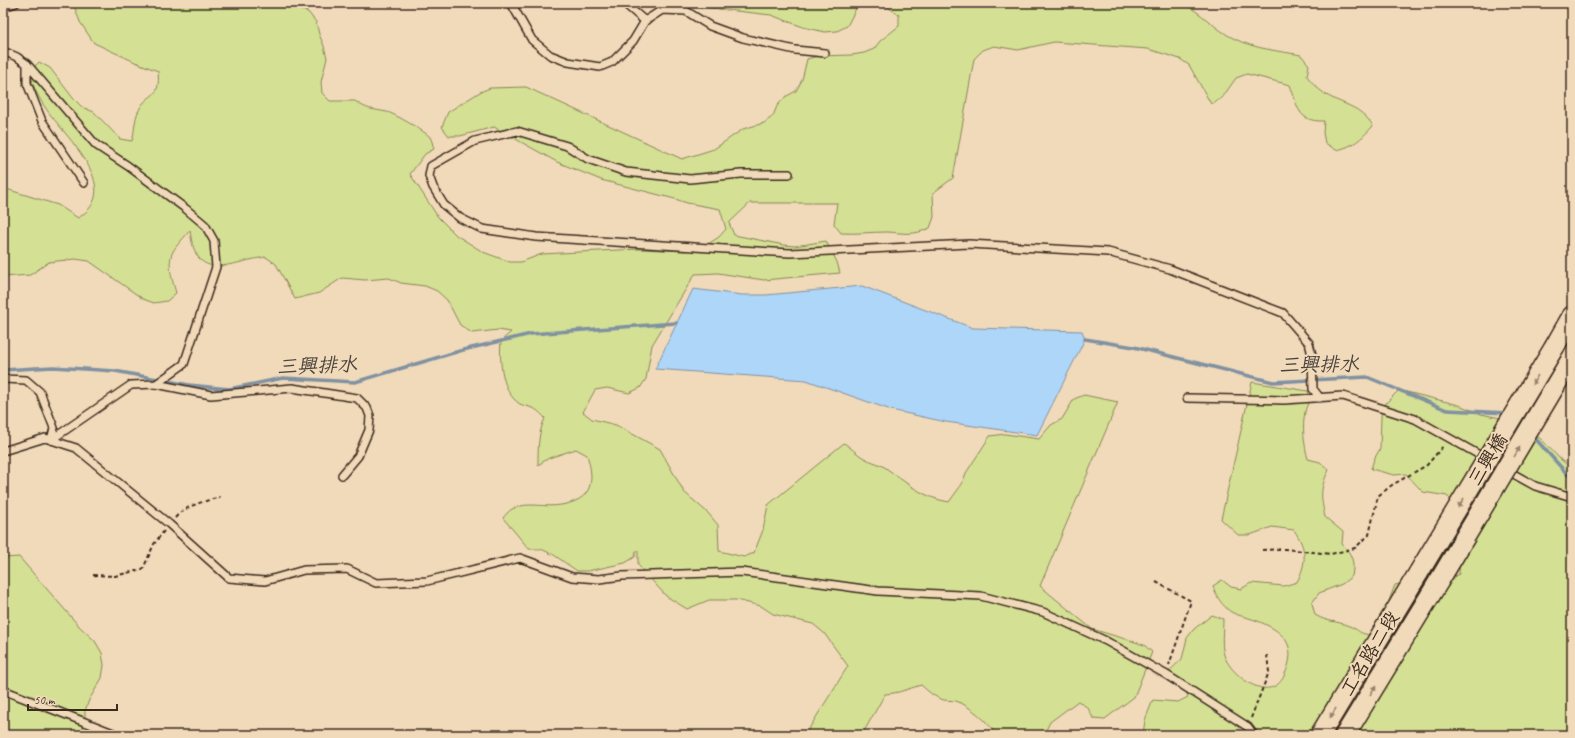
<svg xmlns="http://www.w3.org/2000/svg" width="1575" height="738" font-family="Caveat,'LXGW WenKai TC',sans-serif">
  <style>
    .green { fill: #d4e093; stroke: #888558 }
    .water { fill: #aed6f8; stroke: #8091a1 }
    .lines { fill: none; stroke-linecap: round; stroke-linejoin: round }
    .stream { stroke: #8091a1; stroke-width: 3.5 }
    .service-casing { stroke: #3b2a1e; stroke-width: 10 }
    .secondary-casing { stroke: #3b2a1e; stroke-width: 22 }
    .path { stroke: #3b2a1e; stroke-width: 2; stroke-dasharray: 4 3; stroke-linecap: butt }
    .service { stroke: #f1daba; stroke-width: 7 }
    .secondary { stroke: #f1daba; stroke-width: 19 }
    .secondary-bridge-casing { stroke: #3b2a1e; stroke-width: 22; stroke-linecap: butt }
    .secondary-bridge { stroke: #f1daba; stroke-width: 19 }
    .oneway { fill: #96826c }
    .labels { text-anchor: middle; stroke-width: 4; stroke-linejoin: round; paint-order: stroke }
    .street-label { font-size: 19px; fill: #3b2a1e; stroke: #f1daba }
    .water-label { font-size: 20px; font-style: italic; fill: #4c443f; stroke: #f1daba }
  </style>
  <rect width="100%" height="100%" fill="#f1daba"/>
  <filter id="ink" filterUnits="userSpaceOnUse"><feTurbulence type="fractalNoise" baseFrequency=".025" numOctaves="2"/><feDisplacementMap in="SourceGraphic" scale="8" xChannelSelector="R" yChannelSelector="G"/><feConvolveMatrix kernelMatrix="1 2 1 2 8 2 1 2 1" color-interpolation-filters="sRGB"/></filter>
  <g filter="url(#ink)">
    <path class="green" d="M73,3H288L296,8L308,12L316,22L319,34L324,46L327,58L321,82L322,93L330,101H355C367,110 372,109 387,112C393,113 426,132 430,137C432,140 433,146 434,149L425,154L410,174L438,217L456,235L483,252L510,262H521L542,254L579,252L639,249L685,251L708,244L719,237L726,229L720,209L687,203L675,199L601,180L557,162L494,127L460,136H449L442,127L448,112L480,92L490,88L526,87L682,159L714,149L743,129L764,123L773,116L777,106L785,97L796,91L802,80L807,59L818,56L852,55L864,53L874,49L880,41L899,26V15L882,3H1181C1201,11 1215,30 1235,39C1255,49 1280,51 1301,55L1309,65L1307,76C1312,83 1318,89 1325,94C1344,106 1360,105 1373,126C1361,139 1353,147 1336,150L1325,143L1323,133L1324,121C1296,122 1298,105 1290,85L1247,74L1236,78L1222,98L1211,104L1189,65L1180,59L1148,49L1054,42L1018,50L994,46L983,50L974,59L953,178L933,193L934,217L930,228C913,236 905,233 887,232C872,232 856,234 841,233L834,224L837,203H750L729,223L734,235L784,245L795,246L826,241L837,262L840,273L764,280L718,273L695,274L652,345L646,379L640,388L629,393L607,388L595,390L583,412L592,419L616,425L660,449L684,492L708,513L718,525L719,551L744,557L754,553L763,530L768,505L844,443C850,447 857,454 864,458C871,462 879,463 886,468C906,483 924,498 949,502L962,484L966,473L990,436L1005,434L1039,439L1051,425L1062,419L1074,399L1084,395L1118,402L1040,586L1092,629L1132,641L1144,645L1152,652L1134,697L1105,719L1093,718L1088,708L1078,701L1050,722L1045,732L1047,735H996C990,723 969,705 956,701C952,700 948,701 944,700C935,698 928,691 921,685C907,689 900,693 885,694L862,735H805L848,666L824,633L813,624L773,614L761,606L736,600H709L687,609L666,596L638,565V551H636L635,557L625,563L588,571H577L554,555L541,549H529L503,518C505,515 509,511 512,509C527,501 545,508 561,505C593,500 595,481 587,455L576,449L549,458L538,465C538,448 538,433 545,418C541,414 537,409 532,408C528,406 524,406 520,404C502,393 499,361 501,341L511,332L498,330L472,333L460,325L447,300L437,291L425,286L401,283L389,278L365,280L342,278L319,293L295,299L276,264L266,257C228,262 196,285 190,230C186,236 180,241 176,247C165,260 172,278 176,293L167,301L154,303L143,299L89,261L75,259L49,262L30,275L3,277V188L58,205L78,218C127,188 61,134 43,104C36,93 31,82 31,70L39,62L50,68L73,98L82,107L94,112L120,139L132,141C135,131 134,119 139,110C148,91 161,101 158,71L135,62L94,43L80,22Z
      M686,3H859L847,26L837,31L825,32L803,27L771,15L701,7Z
      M1252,382L1308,391C1311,403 1307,402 1305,412C1302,426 1304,445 1308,459L1320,462L1329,470C1319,489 1321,498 1325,517L1343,532L1342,544C1352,554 1355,562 1352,576L1342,584L1319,593L1312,603L1315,615C1329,623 1335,620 1349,626C1360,630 1358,634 1372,635L1387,606L1395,585L1408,582L1417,589L1430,593L1448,579L1459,574L1461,528L1455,504L1447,496L1423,492L1406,474L1394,475L1371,469L1374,459L1380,449L1381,416L1384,405L1399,390L1459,405L1481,414L1510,420L1520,424L1542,440L1560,459L1572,468V735H1143L1145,720L1153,700L1178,702L1188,697L1184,687L1165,675L1182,659L1187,638L1194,629L1212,615L1223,619C1223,631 1221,644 1224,655C1231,676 1270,705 1284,676C1299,645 1284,631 1255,620C1247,617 1238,616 1231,612C1222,605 1216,597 1213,586L1222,580L1231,587L1241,589L1251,583L1284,586L1297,582C1307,562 1307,549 1294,530L1272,527L1250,535H1238L1221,519Z
      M19,557L79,626L95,641L102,653L104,665L102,678L89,700L85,711V722L80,735H3V558Z"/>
    <path class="water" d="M862,286L973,328L1082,331L1085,339L1037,435L946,422L891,410L806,380L655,369L693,289L742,295H766Z"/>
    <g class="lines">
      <path class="stream" d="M1085,339L1134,347L1273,382L1367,377L1447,410L1509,413
        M3,370L53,367L115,371L189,385L229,389L283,378L355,382L463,350L531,334L676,323
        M1533,436L1568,475L1572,476"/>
      <g class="service-casing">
        <path id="service" d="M511,3L532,40L550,55L568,62L600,67L612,62L633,41L645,21L662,10L686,11L710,26L743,38L795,50L825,53
          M624,3L645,21
          M3,7L16,3
          M3,51L17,57L27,64L96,145L128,166L186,209L205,225L214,241L216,267L184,364L156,384
          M27,64V83L42,121L84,183
          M789,174H741L690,179L626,172L588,159L567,146L517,131L475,141L431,166L429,176L433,187L444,205L460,218L482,229L536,237L790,253L969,244L1108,252L1170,269L1283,313L1309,343L1312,355L1313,389L1320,398
          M3,379L26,380L40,392L54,428L51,440
          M1187,398L1284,400L1343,396L1415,419L1535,486L1572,497
          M51,440L131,385L156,384L211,395L292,388L357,398L367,408L370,416L369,430L358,456L342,475
          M3,451L45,438L76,448L169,524L229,578L265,581L304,570L347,569L376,583L427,581L520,558L572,577L599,579L622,576L742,572L878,591L981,596L1043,612L1106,641L1165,674L1248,727L1254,735
          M3,690L118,735"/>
      </g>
      <g class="secondary-casing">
        <path id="secondary" d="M1555,346L1572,316
          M1320,735L1419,572
          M1345,735L1439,581"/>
      </g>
      <path class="path" d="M175,518C186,505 203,502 220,497
        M1262,550L1285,549L1331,554L1355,548L1369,535L1378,496L1392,485L1427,465L1444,445
        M93,575L115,576L143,569L154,544L164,531
        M1156,582L1191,601L1169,665
        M1251,718L1269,672L1267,655"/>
      <use href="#service" class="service"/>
      <use href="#secondary" class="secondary"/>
      <g class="secondary-bridge-casing">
        <path id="secondary-bridge" d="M1419,572L1555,346
          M1439,581L1570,361"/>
      </g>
      <use href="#secondary-bridge" class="secondary-bridge"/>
    </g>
    <defs><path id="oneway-solid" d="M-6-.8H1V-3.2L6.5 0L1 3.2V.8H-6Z"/></defs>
    <g class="oneway">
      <use href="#oneway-solid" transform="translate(1535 380) rotate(120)"/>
      <use href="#oneway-solid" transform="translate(1517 452) rotate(-60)"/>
      <use href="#oneway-solid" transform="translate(1461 503) rotate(122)"/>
      <use href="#oneway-solid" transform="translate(1373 690) rotate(-59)"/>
      <use href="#oneway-solid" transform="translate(1333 713) rotate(121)"/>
    </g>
  </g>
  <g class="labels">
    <g class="street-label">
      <text transform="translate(1487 459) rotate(-59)" y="7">三興橋</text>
      <text transform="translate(1369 653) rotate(-59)" y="7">工名路二段</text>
    </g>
    <g class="water-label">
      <text transform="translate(1319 364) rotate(-1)" y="7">三興排水</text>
      <text transform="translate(317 365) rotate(-2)" y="7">三興排水</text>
    </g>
  </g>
  <rect width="1575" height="738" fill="none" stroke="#f1daba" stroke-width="16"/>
  <rect x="8" y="8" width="1559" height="722" fill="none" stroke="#3b2a1e" stroke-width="1.5" filter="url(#ink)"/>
  <path d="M28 704v6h89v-6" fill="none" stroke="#3b2a1e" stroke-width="2"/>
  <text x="34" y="704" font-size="12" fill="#3b2a1e" stroke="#f1daba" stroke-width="3" paint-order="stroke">50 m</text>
</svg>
